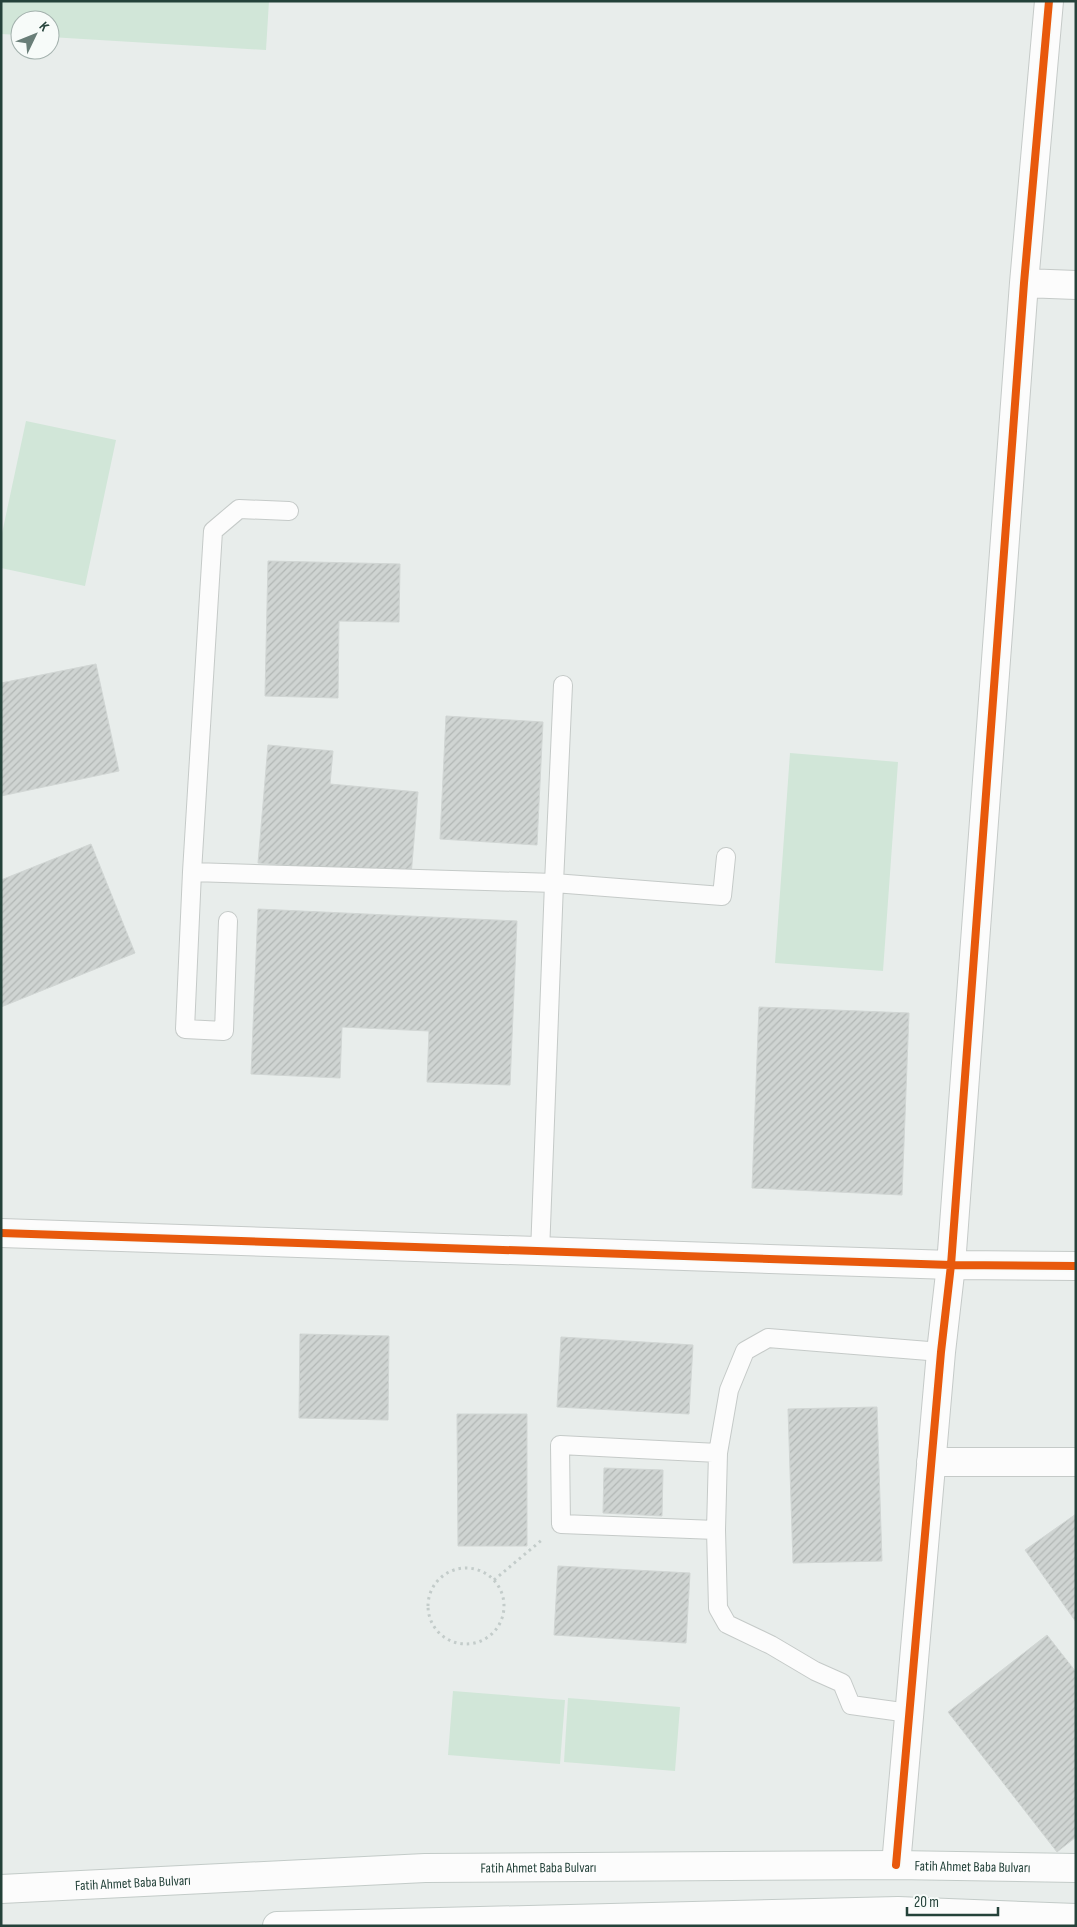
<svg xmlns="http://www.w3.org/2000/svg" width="1077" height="1927" font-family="'Sofia Sans Condensed',sans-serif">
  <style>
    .pitch { fill: #d1e6d8 }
    .building { fill: url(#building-hatch); stroke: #d1d6d4 }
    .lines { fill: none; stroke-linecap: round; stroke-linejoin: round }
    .lane-casing { stroke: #c5cac8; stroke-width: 20 }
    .street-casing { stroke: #c5cac8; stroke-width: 30 }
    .secondary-casing { stroke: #c3cbc8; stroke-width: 30 }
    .path { stroke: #c3ccca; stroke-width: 3; stroke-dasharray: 2.5 4; stroke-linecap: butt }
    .lane { stroke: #fcfcfc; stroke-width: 18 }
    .street { stroke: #fcfcfc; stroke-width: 28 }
    .secondary { stroke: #fcfcfc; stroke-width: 28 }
    .cycleway-casing { stroke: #f7fbf9; stroke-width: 11 }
    .cycleway { stroke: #e8590c; stroke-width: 8 }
    .labels { text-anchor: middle; stroke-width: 4.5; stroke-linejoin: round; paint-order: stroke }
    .street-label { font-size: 14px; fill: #24423a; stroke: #f7fbf9 }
  </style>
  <defs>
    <pattern id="building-hatch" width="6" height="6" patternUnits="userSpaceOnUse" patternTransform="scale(1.25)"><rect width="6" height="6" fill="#cfd4d2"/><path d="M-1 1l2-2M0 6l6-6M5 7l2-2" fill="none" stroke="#b2b7b5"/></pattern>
  </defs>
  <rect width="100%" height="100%" fill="#e8edeb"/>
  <path class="pitch" d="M1,1H269L266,50L50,37V20H20V35L1,34Z
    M26,421L116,440L85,586L1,568V538Z
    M790,753L898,762L883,971L775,963Z
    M453,1691L565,1700L560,1764L448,1755Z
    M568,1698L680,1707L675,1771L564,1762Z"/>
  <path class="building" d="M268,561L400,564L399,622L339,621L338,698L265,696Z
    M96,664L119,771L1,796V683Z
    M446,716L543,722L537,845L440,839Z
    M268,745L333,751L330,784L418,792L411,876L258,863Z
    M91,844L135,953L1,1007V880Z
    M258,909L517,921L510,1085L427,1082L429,1031L342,1027L340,1078L251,1074Z
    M759,1007L909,1013L902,1195L752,1188Z
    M300,1334L389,1336L388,1420L299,1418Z
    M561,1337L693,1345L689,1414L557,1407Z
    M877,1407L882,1561L793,1563L788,1409Z
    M457,1414H527V1546H458Z
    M604,1468L663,1470L662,1516L603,1513Z
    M1076,1514V1622L1025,1550Z
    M558,1566L690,1573L686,1643L554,1635Z
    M1047,1635L1076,1672V1837L1057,1852L948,1712Z"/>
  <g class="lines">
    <g class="lane-casing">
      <path id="lane" d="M192,872L554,883L563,685
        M228,921L224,1031L185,1029L192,872L213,531L239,509L289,511
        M540,1253L554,883L722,896L726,857
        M716,1530L561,1524L560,1445L718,1453
        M909,1713L851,1705L842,1683L815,1671L771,1645L727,1624L718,1608L716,1530L718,1453L729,1390L745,1351L768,1338L941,1352"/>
    </g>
    <g class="street-casing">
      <path id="street" d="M1024,283L1076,285
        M1,1233L951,1265L1076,1266
        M931,1462H1076
        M896,1865L941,1352L951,1265L1024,283L1049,1"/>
    </g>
    <g class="secondary-casing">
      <g id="secondary">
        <path id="s1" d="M1,1889L425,1868L896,1865L1076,1868"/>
        <path d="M277,1926L898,1911L1076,1918"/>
      </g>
    </g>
    <path class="path" d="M428 1606a38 38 0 1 1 76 0a38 38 0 1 1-76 0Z
      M494,1580L543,1539"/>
    <use href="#lane" class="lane"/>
    <use href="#street" class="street"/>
    <use href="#secondary" class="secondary"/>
    <g class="cycleway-casing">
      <path id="cycleway" d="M1,1233L951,1265L1076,1266
        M896,1865L941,1352L951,1265L1024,283L1049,1"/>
    </g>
    <use href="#cycleway" class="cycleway"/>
  </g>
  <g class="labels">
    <g class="street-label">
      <text dy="5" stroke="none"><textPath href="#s1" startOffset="972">Fatih Ahmet Baba Bulvarı</textPath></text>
      <text dy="5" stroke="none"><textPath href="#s1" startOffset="538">Fatih Ahmet Baba Bulvarı</textPath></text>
      <text dy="5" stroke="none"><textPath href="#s1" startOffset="132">Fatih Ahmet Baba Bulvarı</textPath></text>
    </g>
  </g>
  <rect width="1077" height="1927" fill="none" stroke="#24423a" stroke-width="5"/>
  <g transform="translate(35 35) rotate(47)"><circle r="24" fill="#f7fbf9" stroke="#a3b1ad"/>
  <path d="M0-4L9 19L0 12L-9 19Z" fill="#697e78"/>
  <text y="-8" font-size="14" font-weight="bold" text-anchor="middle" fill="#24423a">K</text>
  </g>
  <path d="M907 1907v8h91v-8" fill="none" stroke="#24423a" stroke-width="2.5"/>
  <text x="914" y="1907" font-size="15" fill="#24423a" stroke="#f7fbf9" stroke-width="4" paint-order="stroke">20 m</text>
</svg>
